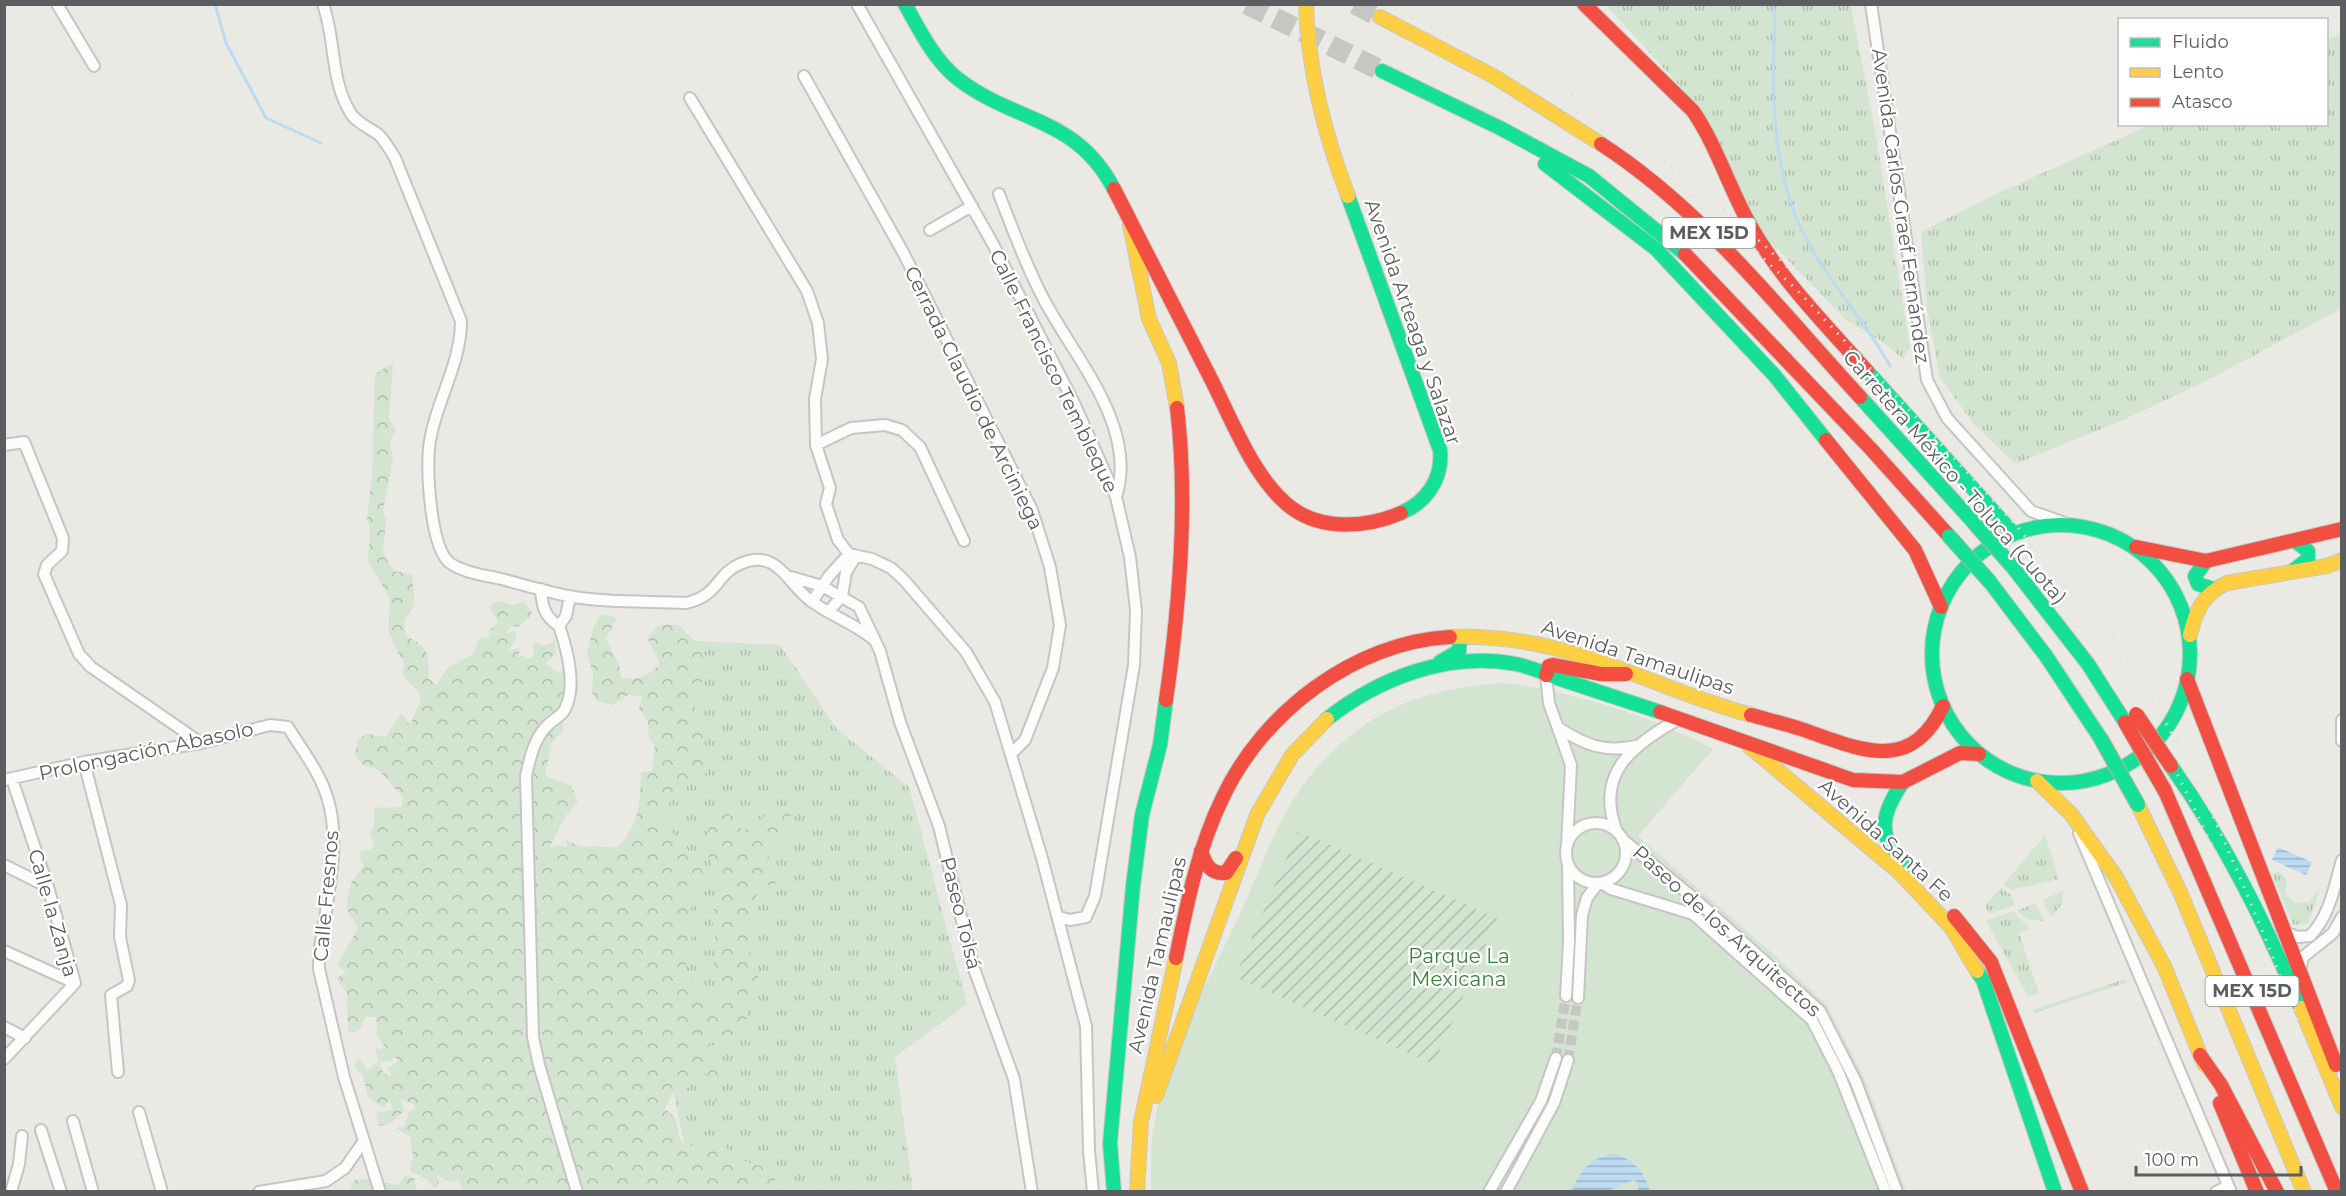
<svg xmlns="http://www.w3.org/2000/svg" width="2346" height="1196" font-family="Montserrat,sans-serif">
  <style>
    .grass { fill: url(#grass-tufts) }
    .forest { fill: url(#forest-crowns) }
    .park { fill: #d3e5d1 }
    .garden { fill: url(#garden-furrows) }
    .water { fill: url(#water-rules) }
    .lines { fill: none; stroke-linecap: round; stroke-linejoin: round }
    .stream { stroke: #bcdaf0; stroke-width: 3 }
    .street-tunnel { stroke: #c6c6c3; stroke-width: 10; stroke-dasharray: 10 5; stroke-linecap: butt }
    .highway-tunnel { stroke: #c6c6c3; stroke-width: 21; stroke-dasharray: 21 10; stroke-linecap: butt }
    .street-casing { stroke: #c6c5c5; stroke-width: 14 }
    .fast-casing { stroke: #c6c7c6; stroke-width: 16 }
    .slow-casing { stroke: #c6c7c6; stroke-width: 16 }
    .jam-casing { stroke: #c6c7c6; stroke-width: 16 }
    .street { stroke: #fcfcfb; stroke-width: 10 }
    .fast { stroke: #16e098; stroke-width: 14 }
    .slow { stroke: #ffcf43; stroke-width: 14 }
    .jam { stroke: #f24e42; stroke-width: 14 }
    .rail { stroke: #e2e2e1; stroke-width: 3; stroke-dasharray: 1.5 8; stroke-linecap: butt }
    .fast-bridge-casing { stroke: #bdb196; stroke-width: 16; stroke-linecap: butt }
    .jam-bridge-casing { stroke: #bdb196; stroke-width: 16; stroke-linecap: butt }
    .fast-bridge { stroke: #16e098; stroke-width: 14 }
    .jam-bridge { stroke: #f24e42; stroke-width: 14 }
    .labels { text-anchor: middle; stroke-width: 4.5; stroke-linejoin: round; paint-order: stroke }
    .shield { fill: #fff; stroke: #8c8e90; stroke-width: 1.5 }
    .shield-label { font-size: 18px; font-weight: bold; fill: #5b5d61 }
    .street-label { font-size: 20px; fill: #5b5d61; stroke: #fff }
    .park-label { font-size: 20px; fill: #3d7e41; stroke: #fff }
  </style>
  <defs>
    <pattern id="grass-tufts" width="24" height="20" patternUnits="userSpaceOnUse" patternTransform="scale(1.5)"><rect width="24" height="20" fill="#d3e5d1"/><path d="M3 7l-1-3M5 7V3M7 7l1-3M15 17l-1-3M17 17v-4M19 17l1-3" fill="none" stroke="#aebdad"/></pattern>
    <pattern id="forest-crowns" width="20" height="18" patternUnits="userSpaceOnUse" patternTransform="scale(1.5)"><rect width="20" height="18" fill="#d3e5d1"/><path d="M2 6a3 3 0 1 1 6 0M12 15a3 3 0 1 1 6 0" fill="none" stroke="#aebdad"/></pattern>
    <pattern id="garden-furrows" width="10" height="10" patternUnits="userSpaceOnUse" patternTransform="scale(1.5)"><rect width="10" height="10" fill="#d3e5d1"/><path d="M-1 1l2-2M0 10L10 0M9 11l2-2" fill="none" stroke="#aebdad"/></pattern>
    <pattern id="water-rules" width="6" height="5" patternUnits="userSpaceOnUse" patternTransform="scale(1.5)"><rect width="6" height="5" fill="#bcdaf0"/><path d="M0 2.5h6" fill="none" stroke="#9cb4c6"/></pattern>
  </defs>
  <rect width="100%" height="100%" fill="#eae9e4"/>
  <path class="grass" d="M1606,5H1851L1876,136L1910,347L1903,359L1883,342L1846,320L1761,232L1698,106Z
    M2341,34V309L2202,383L2114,424L2015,464L1974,424L1940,378L1927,308L1921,232L1996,194L2150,125L2326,124L2327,40Z
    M660,639L780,645L837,729L909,787L967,1004L895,1057L913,1191H694L664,1047L650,863Z
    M2045,835L2059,879L2013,890L2003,885Z
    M2278,871L2287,879L2285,893L2295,903L2309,902L2320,888L2308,924L2293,925L2272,874Z
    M2001,888L2011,895L2015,905L1989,914L1985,905Z
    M2063,891L2062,904L2051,917L2043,900Z
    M2036,903L2044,921L2027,919L2017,911Z
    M2013,911L2030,929L2019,933L2039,993L2028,996L1986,921Z
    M2125,979L2126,983L2034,1013L2033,1010Z"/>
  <path class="forest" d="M393,363L389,420L396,429L390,441L393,459L383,511L386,519L383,554L394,571L412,574L415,604L404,621L407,637C430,647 428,656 429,679L436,685L449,667L473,654L479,639L489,637L490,630L498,622L489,607L498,601L514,605L524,602L533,614L520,626L510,627L506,633L515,631L517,636L509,650L521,648L518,656L533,658L534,642L544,646L555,640L556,653L545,663L560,674L562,669L566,673L562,719L564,730L552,742L545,776L571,785L578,801L565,817L549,848L558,845L567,847L566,840L580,846L618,847C640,824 640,802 641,772L652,771L655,745L649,739L648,721L639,708L642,696L628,695L613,705L597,701L592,693L593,673L587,654L594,626L601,614L617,618L606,639L619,664L621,678C637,680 649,677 660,663L647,638L658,625H679L702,649L705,664L700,674L703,678C699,692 691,708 697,722C700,729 704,732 706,740L700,748L709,757L704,781L697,779L690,782L684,793L672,796L661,820L687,848L692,861L708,873L686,886L685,893L694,904C685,915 691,919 692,930C693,945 681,957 688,972C694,985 705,988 705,1003L716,1009L721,997L714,970L715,935L711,915L722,893L731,885V879L725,886C713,875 714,863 704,850L712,809L730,804L733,809L729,812L732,824L744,830C757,825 766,813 778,805L792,808L787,836L768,856L779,869L776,883L760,888L749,911L753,917L749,956L758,975L760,990L755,984L742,1037L732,1042L710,1043L704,1054L722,1076L724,1101L720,1106L712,1094L706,1074L699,1070L683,1095L679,1082L665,1109L675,1117L681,1142L695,1147L702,1142L726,1147L737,1159L777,1171L774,1186L779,1191H464L458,1180L450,1182L437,1175L439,1184L435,1189L429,1181L410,1171L413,1157L410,1137L396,1128L404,1126L409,1112L414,1110L415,1105L400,1098L404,1111L389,1124L378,1126L376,1112L393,1110L389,1099L384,1108L368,1097L363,1076L354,1065L359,1059L368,1070L379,1062L383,1072L389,1076L392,1075L387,1069L399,1061L395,1057L390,1061L379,1062L375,1049L386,1048L376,1034L378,1029L375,1017H365L360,1029L354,1033L348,1031L347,993L337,979L346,971L337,965L358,928L346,908L351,883L364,866L360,860L361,852L371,849L375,843L369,834L374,826V808L402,807L403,798L380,771L362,764L355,754L358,740L367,734L386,737L401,713L410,725L421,699L419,693L402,674L404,663L393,643L388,628L390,602L386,591L368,562L370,527L367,519L372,475L375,374Z
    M405,1176L414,1178L417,1191L349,1192L354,1180L364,1179L398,1185Z"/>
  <path class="park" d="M1504,683C1567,690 1657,718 1713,749L1638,836L1773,954L1827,1005L1866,1082L1906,1191L1151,1192C1151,1168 1150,1142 1155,1119C1169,1049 1210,978 1240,914C1259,873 1274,827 1299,791C1315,767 1336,746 1359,729C1399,698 1454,686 1504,683Z"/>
  <path class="garden" d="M1298,831L1497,918L1434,1064L1235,977Z"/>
  <path class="water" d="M2278,847L2312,862L2306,875L2272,860Z
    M1615,1154C1635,1160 1644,1172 1650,1191H1639L1637,1182L1634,1180L1608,1191H1571C1581,1172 1591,1155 1615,1154Z"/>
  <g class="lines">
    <path class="stream" d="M215,4L226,43L266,118L321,143
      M1773,4L1775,20C1772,86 1771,152 1795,215C1817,270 1862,315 1890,366"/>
    <path class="street-tunnel" d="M1556,1058L1566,996
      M1568,1060L1578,998"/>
    <path class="highway-tunnel" d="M1247,4L1382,71
      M1355,4L1380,17"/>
    <g class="street-casing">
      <path id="street" d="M57,4L94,66
        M323,4C336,41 330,79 350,112C355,122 370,128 379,135C385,141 390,150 395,158L461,321C461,366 434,404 429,448C427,472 430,548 450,563C462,572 483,575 497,578C521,584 544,591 568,596C606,603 648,601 686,603C719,596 716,574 740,564C778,547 788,585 811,601C831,616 854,623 873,639
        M857,4L993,244L1074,403L1116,497L1130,557L1136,611L1134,665L1095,896L1086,917L1070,920L1059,917
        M1871,4L1927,380L1947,418L2031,511L2068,524
        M804,76L904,254L1032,510L1050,567L1060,625L1053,668L1025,740L1012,753
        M690,98L807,291L818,323L822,359L815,399L816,445L830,488L826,504L838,540L849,554
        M999,194C1012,228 1025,263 1042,296C1072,355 1139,426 1116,497
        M930,230L972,206
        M4,445L24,442L63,538L62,551L47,565L44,574L79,654L91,667L201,743
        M816,445L851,428L885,425L902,430L920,447L964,541
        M849,554L872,559L891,568L904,580L966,652L995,702L1042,858L1086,1026L1089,1151L1093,1192
        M791,577L822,586L859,607L880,651L900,722L939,826L973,966L1014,1079L1032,1192
        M541,589C542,606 544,616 559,626C567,649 577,686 565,709C562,716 553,719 548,725C534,738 530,758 526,776L533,1037L539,1065L577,1192
        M812,602L829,576L849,554
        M829,611L842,596L846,572L856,556
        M559,626L566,616L570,596
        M1546,675L1549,703L1571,765L1567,846
        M2342,720V741
        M1559,728C1585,745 1605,753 1636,746
        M84,762L121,905L120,937L129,980L127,986L111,995L118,1072
        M12,779L48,887L75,983
        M4,780L84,762L201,743L270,725L288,727C302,750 321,774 328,800C338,833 332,871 327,905C324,927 318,947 319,969L344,1077L380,1192
        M1566 853a30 30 0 1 1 60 0a30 30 0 1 1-60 0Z
        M1617,832C1594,774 1632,745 1679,719
        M2079,833L2231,1192
        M1622,839L1696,900L1820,1011L1856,1082L1897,1192
        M4,865L48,887
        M1602,883L1611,889L1693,914L1812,1020L1838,1071L1886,1192
        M2282,931L2298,937L2310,936C2330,915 2334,888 2342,860
        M4,951L75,983
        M2300,971L2303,957L2333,933L2342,917
        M1566,996L1569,942L1568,864
        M1578,998L1582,915L1587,898L1598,883
        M4,1027L25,1038
        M4,1059L75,983
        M139,1112L162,1192
        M73,1121L93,1192
        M41,1130L61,1192
        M11,1192L19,1164L22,1136
        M259,1192L326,1181L345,1168L363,1142
        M1489,1192L1541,1101L1556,1058
        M1506,1192L1554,1103L1568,1060
        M2216,1192L2228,1186"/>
    </g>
    <g class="fast-casing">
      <path id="fast" d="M905,4C920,31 934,60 958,79C1015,123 1076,116 1114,189
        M1382,71L1500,128L1589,176L1685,254
        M1545,164L1656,249L1775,376L1826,440
        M1348,196L1440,450C1443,478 1427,502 1401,513
        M1867,371L2013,533
        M1860,397L1975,524
        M1932 654a129 129 0 1 1 258 0a129 129 0 1 1-258 0Z
        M2206,561L2195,576L2198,584L2213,589
        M2011,565L2088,664L2125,722
        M2294,570L2308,559V551L2295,541
        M1990,582L2046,656L2101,739
        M1440,662L1459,651L1460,637
        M1327,719C1379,678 1449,651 1516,664C1531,667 1546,674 1560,679C1593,690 1627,701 1660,712
        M2171,766C2225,842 2265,923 2301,1008
        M1903,782C1880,815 1877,836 1905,867
        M1977,971L1983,980L2055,1192
        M1114,1192L1110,1143L1133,886L1142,815L1160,745L1166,700"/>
    </g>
    <g class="slow-casing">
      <path id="slow" d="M1306,4C1308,71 1324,133 1348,196
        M1380,17L1495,77L1601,144
        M1130,225L1149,319L1169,363L1177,408
        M2190,635C2196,610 2203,594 2227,583L2327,566L2342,560
        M1450,637C1570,633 1642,685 1751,715
        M1750,747L1899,872L1951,927L1977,971
        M2037,781L2071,814L2116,877L2164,966L2204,1064
        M2138,805L2180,892L2304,1192
        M2301,1008L2342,1107
        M1156,1096L1257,815L1292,755L1327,719
        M1137,1192L1141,1122L1176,958"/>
    </g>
    <g class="jam-casing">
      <path id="jam" d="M1584,4L1693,111C1717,146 1729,188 1750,225C1781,280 1825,324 1867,371
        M1601,144C1702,209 1779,309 1860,397
        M1114,189C1146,252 1179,315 1211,379C1232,420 1255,482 1293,509C1324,531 1368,527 1401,513
        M1685,254L1871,449L1949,536
        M1826,440L1915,550L1941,607
        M2136,547L2206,561L2342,529
        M1546,675L1549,666L1553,665L1601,674H1626
        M2187,679L2336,1065
        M1166,700C1179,610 1188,499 1177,408
        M1660,712L1853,780L1903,782L1960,753L1979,754
        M1751,715C1769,720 1787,724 1804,730C1861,750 1911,774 1943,706
        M2165,791L2337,1192
        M1201,851C1206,865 1210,874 1226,873L1236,858
        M1954,916L1991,962L2082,1192
        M1176,958C1187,903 1198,848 1223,797C1263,712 1355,642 1450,637
        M2200,1055L2221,1085L2277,1192
        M2220,1103L2257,1192"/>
    </g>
    <use href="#street" class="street"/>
    <use href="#fast" class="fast"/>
    <use href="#slow" class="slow"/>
    <use href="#jam" class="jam"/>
    <path class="rail" d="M1388,4L1532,82L1667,174L1716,213L1801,294L2016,525L2075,599L2145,708L2232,886L2342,1151
      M1415,4C1464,32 1514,58 1561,88C1684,167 1794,264 1889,375
      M2077,589C2179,715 2238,871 2298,1020"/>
    <g class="fast-bridge-casing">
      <path id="fast-bridge" d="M1975,524L2011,565
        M1949,536L1990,582
        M2101,739L2138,805"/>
    </g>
    <g class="jam-bridge-casing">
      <path id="jam-bridge" d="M2136,714L2171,766
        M2125,722L2165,791"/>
    </g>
    <use href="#fast-bridge" class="fast-bridge"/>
    <use href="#jam-bridge" class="jam-bridge"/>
  </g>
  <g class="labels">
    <g class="shield">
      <rect x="1662.5" y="218" width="93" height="30" rx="4.5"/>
      <rect x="2205.5" y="976" width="93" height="30" rx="4.5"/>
    </g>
    <g class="shield-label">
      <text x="1709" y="239">MEX 15D</text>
      <text x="2252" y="997">MEX 15D</text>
    </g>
    <g class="street-label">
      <text transform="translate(1901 206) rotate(82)" y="7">Avenida Carlos Graef Fernández</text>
      <text transform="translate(1413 322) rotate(71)" y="7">Avenida Arteaga y Salazar</text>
      <text transform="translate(1054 371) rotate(64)" y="7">Calle Francisco Tembleque</text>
      <text transform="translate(974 398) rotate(64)" y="7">Cerrada Claudio de Arciniega</text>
      <text transform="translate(1955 477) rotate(49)" y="7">Carretera México - Toluca (Cuota)</text>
      <text transform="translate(1638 657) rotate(18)" y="7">Avenida Tamaulipas</text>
      <text transform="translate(146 751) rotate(-12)" y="7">Prolongación Abasolo</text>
      <text transform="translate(1886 840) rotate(42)" y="7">Avenida Santa Fe</text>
      <text transform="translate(326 896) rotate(-85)" y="7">Calle Fresnos</text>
      <text transform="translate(53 913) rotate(74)" y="7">Calle la Zanja</text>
      <text transform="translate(961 913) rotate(76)" y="7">Paseo Tolsá</text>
      <text transform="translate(1727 931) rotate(42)" y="7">Paseo de los Arquitectos</text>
      <text transform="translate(1157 955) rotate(-77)" y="7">Avenida Tamaulipas</text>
    </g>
    <g class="park-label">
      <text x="1459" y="963">Parque La<tspan x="1459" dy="23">Mexicana</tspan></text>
    </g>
  </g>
  <rect width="2346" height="1196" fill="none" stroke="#5b5d61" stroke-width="12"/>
  <rect x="2118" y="18" width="210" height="108" fill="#ffffff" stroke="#bdbec0" stroke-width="1.5"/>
  <rect x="2130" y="38" width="30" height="9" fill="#16e098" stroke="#bdbec0" stroke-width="1.5"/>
  <text x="2172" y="48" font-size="18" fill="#5b5d61">Fluido</text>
  <rect x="2130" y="68" width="30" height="9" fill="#ffcf43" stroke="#bdbec0" stroke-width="1.5"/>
  <text x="2172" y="78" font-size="18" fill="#5b5d61">Lento</text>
  <rect x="2130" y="98" width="30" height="9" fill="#f24e42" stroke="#bdbec0" stroke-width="1.5"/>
  <text x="2172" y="108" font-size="18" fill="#5b5d61">Atasco</text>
  <path d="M2136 1166v9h165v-9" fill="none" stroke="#5b5d61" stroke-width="3"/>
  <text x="2145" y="1166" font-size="18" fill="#5b5d61" stroke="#ffffff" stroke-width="4.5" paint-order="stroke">100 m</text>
</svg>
